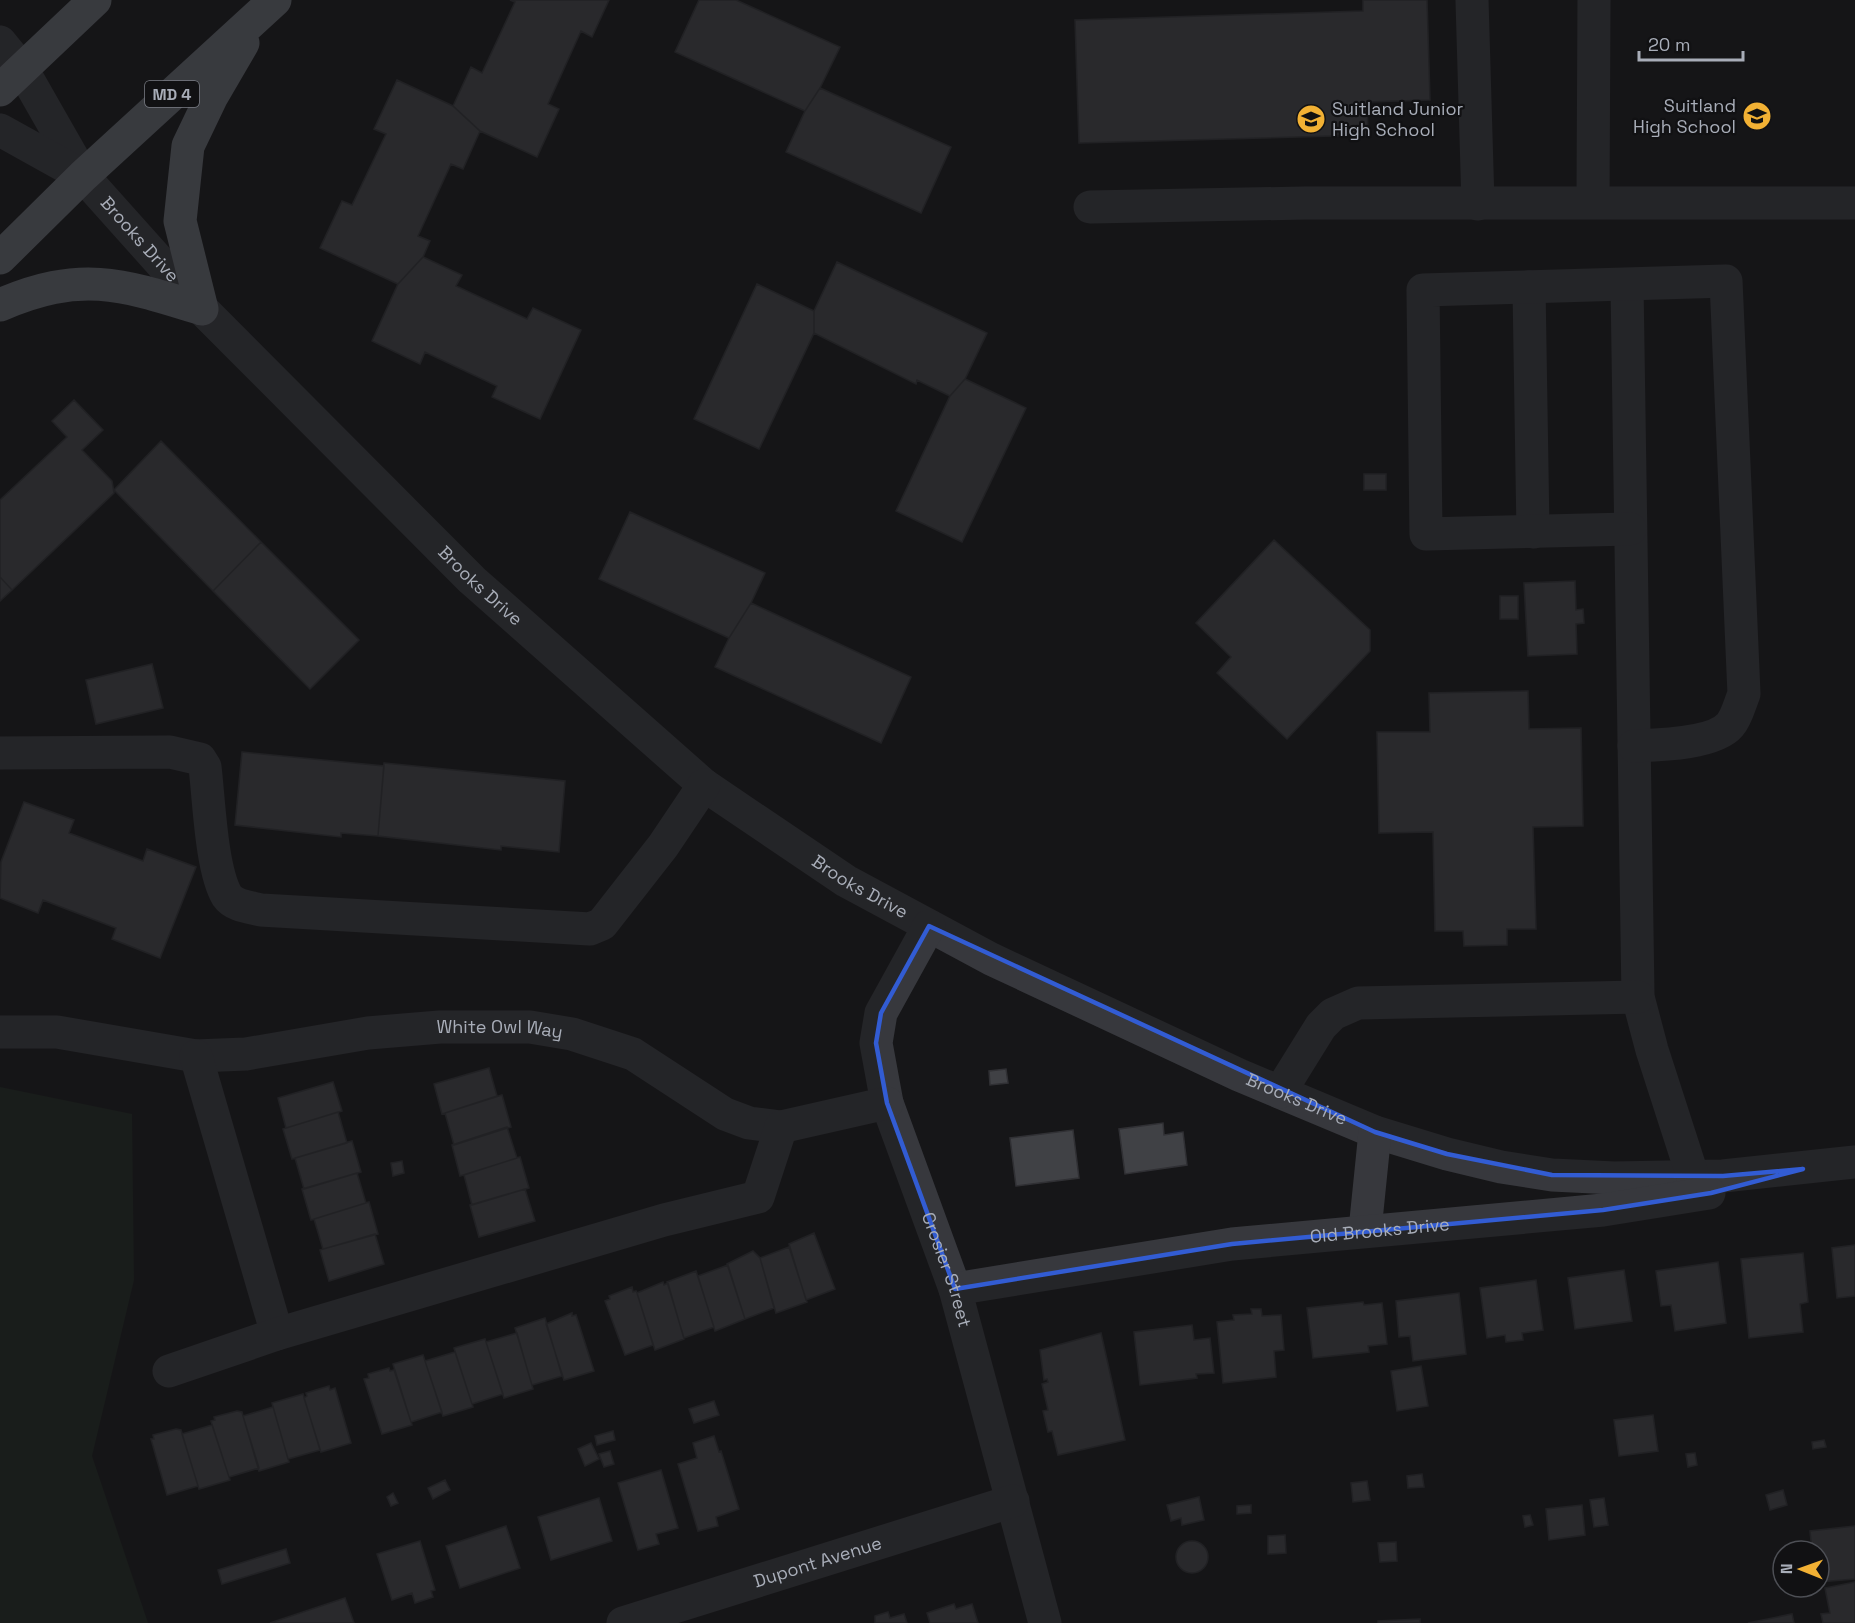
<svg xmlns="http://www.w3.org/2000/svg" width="1855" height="1623" font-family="'Space Grotesk',sans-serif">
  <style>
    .green { fill: #1e261f }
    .building { fill: #404145; stroke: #303034; stroke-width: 1.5 }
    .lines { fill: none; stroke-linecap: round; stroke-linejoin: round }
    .minor { stroke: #37383d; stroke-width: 33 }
    .highway { stroke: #63666e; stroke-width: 33 }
    .marked { fill: none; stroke: #325cd3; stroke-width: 4.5; stroke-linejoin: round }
    .labels { text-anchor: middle; stroke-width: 4.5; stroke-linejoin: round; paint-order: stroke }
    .shield { fill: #111113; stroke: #7b7e86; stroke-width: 1.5 }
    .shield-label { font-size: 16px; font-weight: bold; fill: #a8adb8 }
    .poi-label { font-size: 18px; fill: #a8adb8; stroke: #111113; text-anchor: end }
    .street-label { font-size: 18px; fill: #a8adb8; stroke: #111113 }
  </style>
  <rect width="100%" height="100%" fill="#161618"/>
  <path class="green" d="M0,1087L132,1114L134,1280L92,1456L148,1623H0Z"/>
  <path class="building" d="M510,0H609L592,37L581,31L548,104L559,109L537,157L480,131L453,106L471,67L482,73L515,2Z
    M699,0H736L840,47L820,88L805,111L675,52Z
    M1363,0H1427L1430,100L1367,102L1368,135L1079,143L1075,20L1363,11Z
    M397,80L453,106L480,131L463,169L451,164L418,236L430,241L423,257L398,284L320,248L342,201L352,205L386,134L374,129Z
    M820,88L951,147L921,213L786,152L805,111Z
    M423,257L462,275L456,286L527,319L533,308L581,330L540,419L492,397L497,386L425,352L420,364L372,341L398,284Z
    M837,262L987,333L965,379L950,396L917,380L916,384L814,333V311Z
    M757,284L814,311V333L759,449L694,419Z
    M965,379L1026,408L962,542L896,511L950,396Z
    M74,400L103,430L82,450L112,481L114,493L12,590L0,577V500L67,437L52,421Z
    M161,441L261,542L213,591L114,490Z
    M1364,474H1386V490H1364Z
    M630,512L765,573L751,603L729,638L599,579Z
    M1274,540L1370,630V651L1287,739L1217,673L1231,657L1196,623Z
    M261,542L359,640L310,689L213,591Z
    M0,577L12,590L0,601Z
    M1575,581L1576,610L1583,609L1584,623L1576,624L1577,654L1528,656L1524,583Z
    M1500,596H1518V619H1500Z
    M751,603L911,677L881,743L715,667L729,638Z
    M152,664L163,708L96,724L86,680Z
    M1528,691L1529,729L1581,728L1583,826L1533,827L1536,929H1507V945L1464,946L1463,931H1435L1433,832L1379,833L1377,732H1430L1429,693Z
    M242,752L384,766L378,836L341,833V837L235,825Z
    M384,763L565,781L559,852L501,846V850L378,836Z
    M24,802L74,820L69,833L143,861L147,849L196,867L160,958L112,939L116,928L43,900L38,913L0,898L1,862Z
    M489,1068L497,1096L442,1114L434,1084Z
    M1006,1069L1008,1083L990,1085L989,1071Z
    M333,1082L342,1111L286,1128L278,1098Z
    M502,1095L511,1127L454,1145L445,1113Z
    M338,1112L347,1143L292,1159L283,1129Z
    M1163,1123L1164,1135L1183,1132L1187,1165L1125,1174L1119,1129Z
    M507,1127L517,1158L460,1176L452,1145Z
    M1073,1130L1079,1178L1016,1186L1010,1138Z
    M352,1141L361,1172L304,1189L295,1158Z
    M520,1157L529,1188L472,1205L464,1175Z
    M402,1161L404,1173L393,1176L391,1163Z
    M357,1173L366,1203L311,1220L302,1189Z
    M525,1189L535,1221L479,1237L470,1205Z
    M369,1202L378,1234L323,1249L314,1219Z
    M814,1233L835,1289L806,1300L789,1244Z
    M375,1234L384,1264L329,1281L320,1250Z
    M1855,1245V1296L1837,1298L1832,1248Z
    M789,1247L807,1302L776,1313L760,1258Z
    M753,1251L760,1258L774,1308L745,1319L727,1264Z
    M1803,1253L1808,1302L1800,1304L1803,1332L1749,1338L1741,1259Z
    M1718,1262L1726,1323L1675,1331L1671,1305L1661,1306L1656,1271Z
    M728,1265L745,1319L715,1331L698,1276Z
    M1624,1270L1632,1321L1575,1329L1568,1278Z
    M696,1271L714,1327L684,1338L667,1282Z
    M1536,1280L1543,1330L1522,1333L1523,1340L1506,1342L1505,1335L1487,1338L1480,1288Z
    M663,1282L664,1285L668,1283L684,1339L655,1350L637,1293Z
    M632,1287L633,1292L636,1291L637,1293L653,1345L625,1355L605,1301L610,1299L609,1296Z
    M1459,1293L1466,1354L1413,1361L1410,1336L1399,1337L1396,1301Z
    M1363,1302L1364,1305L1382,1303L1387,1344L1368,1346L1369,1352L1313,1358L1307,1308Z
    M1251,1309H1261L1262,1316L1281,1315L1284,1350L1274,1351L1276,1377L1223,1383L1217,1322L1234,1320L1233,1315L1252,1314Z
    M572,1313V1316L576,1315L594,1371L564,1380L546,1324Z
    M545,1318L562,1376L532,1385L515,1328Z
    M1192,1325L1194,1340L1210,1338L1214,1373L1196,1374L1197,1378L1140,1385L1134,1332Z
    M517,1333L533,1389L504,1398L486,1342Z
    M1101,1333L1125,1440L1058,1455L1052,1431L1048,1432L1043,1411L1048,1410L1042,1384L1048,1382L1047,1379L1044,1380L1040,1350Z
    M485,1339L503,1394L472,1404L454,1348Z
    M455,1352L473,1407L443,1416L425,1361Z
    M423,1355L442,1412L411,1422L393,1364Z
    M1421,1366L1428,1406L1397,1411L1391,1371Z
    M389,1368L390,1371L394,1370L412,1425L382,1434L364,1379L369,1378L368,1374Z
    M329,1386L330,1390L335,1388L351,1443L321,1452L304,1398L307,1396L306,1393Z
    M303,1394L320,1450L288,1459L272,1403Z
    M714,1401L719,1415L694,1423L689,1409Z
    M273,1407L289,1462L259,1471L243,1416Z
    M237,1411L242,1412L243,1416L259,1468L229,1477L211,1421L215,1420L214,1417Z
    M1653,1415L1658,1451L1619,1456L1614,1420Z
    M212,1425L230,1480L199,1489L182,1434Z
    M176,1429L181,1430L198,1486L167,1495L151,1439H154L153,1435Z
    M613,1431L615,1440L597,1445L595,1436Z
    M714,1436L719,1452L721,1451L739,1509L716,1517L718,1526L698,1531L678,1464L697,1458L693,1443Z
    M1824,1440L1826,1447L1813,1449L1812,1442Z
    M591,1443L599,1459L585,1466L578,1449Z
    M610,1451L614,1464L604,1467L599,1454Z
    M1695,1453L1697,1465L1688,1467L1686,1454Z
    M661,1470L678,1528L656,1534L659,1544L638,1550L618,1483Z
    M1422,1474L1424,1487L1408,1488L1407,1476Z
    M445,1480L450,1490L433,1499L428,1488Z
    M1367,1481L1370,1500L1353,1502L1351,1483Z
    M1783,1490L1787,1505L1770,1510L1766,1495Z
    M393,1493L398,1503L391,1506L387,1497Z
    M1199,1497L1204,1520L1182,1525L1181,1518L1171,1521L1167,1505Z
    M599,1498L612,1541L551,1560L538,1517Z
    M1604,1498L1608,1525L1594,1527L1590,1500Z
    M1251,1505V1513L1237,1514V1506Z
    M1582,1505L1585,1535L1549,1540L1546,1509Z
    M1530,1515L1533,1525L1525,1527L1523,1516Z
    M506,1526L520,1568L460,1588L446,1546Z
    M1855,1526V1579L1819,1582V1551H1812L1810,1531Z
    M1285,1535L1286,1553L1268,1554V1536Z
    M420,1541L435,1590L431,1591L433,1597L415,1603L412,1593L392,1600L377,1554Z
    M1176 1557a16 16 0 1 1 32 0a16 16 0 1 1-32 0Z
    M1396,1542L1397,1561L1380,1562L1378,1543Z
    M286,1549L290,1563L222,1584L218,1570Z
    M1855,1582V1623H1823L1821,1614L1830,1613L1825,1588Z
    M345,1598L354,1623H270Z
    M954,1604L956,1609L972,1604L978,1623H930L927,1613Z
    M888,1612L890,1618L904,1614L907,1623H875V1616Z
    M1792,1614L1794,1623H1748Z
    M1420,1619V1623H1378V1621Z"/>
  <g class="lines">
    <g class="minor">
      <path d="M1472,0L1478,204"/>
      <path id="s1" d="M0,42L22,69L83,176L202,309L472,580L704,785L846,881L991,959L1239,1075L1375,1132L1447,1154L1501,1167L1552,1175L1614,1178L1723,1176L1855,1162"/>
      <path d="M0,130L83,176"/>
      <path d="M1593,201L1594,0"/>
      <path d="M1090,207L1305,203H1855"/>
      <path d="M1627,285L1638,997L1652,1050L1693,1177"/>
      <path d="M1529,287L1533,532"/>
      <path d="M1630,529L1426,534L1423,290L1726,281L1744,694C1740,703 1737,717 1730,725C1714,744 1658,745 1634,746"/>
      <path d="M0,753L170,752L200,759L205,767C209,799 211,869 227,896C234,906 249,907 261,910L590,929L602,924L663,846L704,785"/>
      <path id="s2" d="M929,926L881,1013L876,1043L887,1103L955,1289L1045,1623"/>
      <path id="s3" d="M0,1032H57L196,1056L246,1054L368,1033L440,1027H530L572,1034L633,1054L725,1114L749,1123L781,1127"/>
      <path d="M196,1056L277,1334"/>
      <path d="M1280,1092L1321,1026L1333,1014L1358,1003L1638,997"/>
      <path d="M1365,1230L1375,1132"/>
      <path id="s4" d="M955,1289L1232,1244L1603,1210L1709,1193"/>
      <path d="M169,1371L277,1334L664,1220L758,1197L781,1127L887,1103"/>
      <path id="s5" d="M623,1623L1013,1501"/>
    </g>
    <path class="highway" d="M0,90L95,0
      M0,258L83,176L275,0
      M0,305C81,270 122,284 202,309
      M202,309L180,221L188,146L211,98L243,43"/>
  </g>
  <path d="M0 0H1855V1623H0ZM929,926L1375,1132L1447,1154L1552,1175L1723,1176L1803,1169L1711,1193L1603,1210L1232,1244L955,1289L887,1103L876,1043L881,1013Z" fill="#161618" fill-opacity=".55" fill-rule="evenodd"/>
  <path class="marked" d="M929,926L1375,1132L1447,1154L1552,1175L1723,1176L1803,1169L1711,1193L1603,1210L1232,1244L955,1289L887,1103L876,1043L881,1013Z"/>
  <defs>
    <g id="school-disc" transform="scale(1.5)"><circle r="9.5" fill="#f2b134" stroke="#111113"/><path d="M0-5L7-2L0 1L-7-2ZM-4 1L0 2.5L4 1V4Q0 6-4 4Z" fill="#111"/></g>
  </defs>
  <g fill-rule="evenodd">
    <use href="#school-disc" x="1757" y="116"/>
    <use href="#school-disc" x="1311" y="119"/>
  </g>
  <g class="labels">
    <rect class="shield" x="145" y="81" width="54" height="26" rx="4.5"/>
    <g class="shield-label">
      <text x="172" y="100">MD 4</text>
    </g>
    <g class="poi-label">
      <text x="1736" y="112">Suitland<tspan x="1736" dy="21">High School</tspan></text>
      <text x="1332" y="115" text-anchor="start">Suitland Junior<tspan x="1332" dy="21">High School</tspan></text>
    </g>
    <g class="street-label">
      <text dy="6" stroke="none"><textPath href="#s1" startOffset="243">Brooks Drive</textPath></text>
      <text dy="6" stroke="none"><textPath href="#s1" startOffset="729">Brooks Drive</textPath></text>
      <text dy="6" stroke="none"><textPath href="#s1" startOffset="1215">Brooks Drive</textPath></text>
      <text dy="6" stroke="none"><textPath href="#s3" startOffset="504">White Owl Way</textPath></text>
      <text dy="6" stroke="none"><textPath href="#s1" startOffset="1701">Brooks Drive</textPath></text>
      <text dy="6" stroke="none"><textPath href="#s4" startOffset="429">Old Brooks Drive</textPath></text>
      <text dy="6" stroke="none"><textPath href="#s2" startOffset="368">Crosier Street</textPath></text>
      <text dy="6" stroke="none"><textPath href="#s5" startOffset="204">Dupont Avenue</textPath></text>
    </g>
  </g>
  <g transform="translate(1801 1569) rotate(271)"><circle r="28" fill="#111113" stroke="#4d4f55" stroke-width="1.5"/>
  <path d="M0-4.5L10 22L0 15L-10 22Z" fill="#f2b134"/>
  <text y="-9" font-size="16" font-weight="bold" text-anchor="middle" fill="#a8adb8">N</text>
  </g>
  <path d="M1639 51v9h104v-9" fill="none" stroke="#a8adb8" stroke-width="3"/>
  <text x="1648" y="51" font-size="18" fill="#a8adb8" stroke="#111113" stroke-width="4.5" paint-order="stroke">20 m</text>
</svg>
